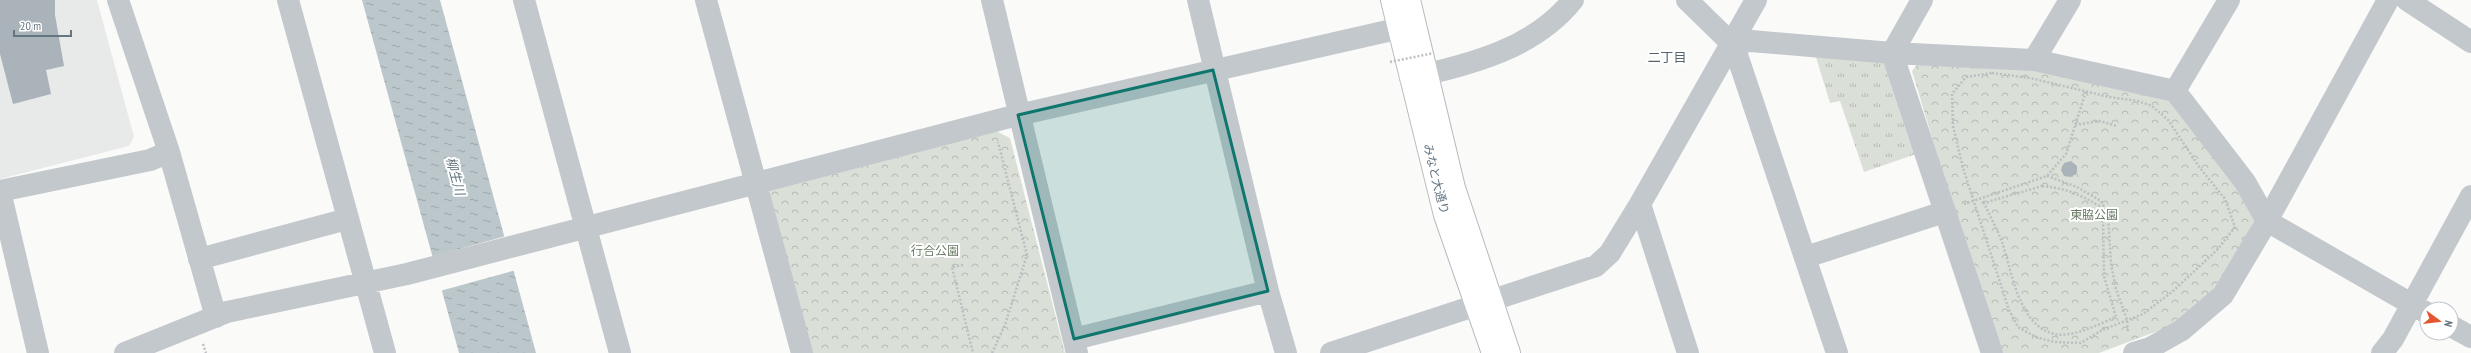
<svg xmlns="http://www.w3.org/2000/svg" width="2471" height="353" font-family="'PT Sans Narrow','Noto Sans JP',sans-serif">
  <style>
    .built { fill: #e8e9e9 }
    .grass { fill: url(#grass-tufts) }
    .park { fill: url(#park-crowns) }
    .water { fill: url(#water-ripples) }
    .pier { fill: #fafaf8 }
    .building { fill: #aab3b9 }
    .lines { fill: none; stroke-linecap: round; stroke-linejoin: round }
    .major-casing { stroke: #b5babe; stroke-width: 24 }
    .path { stroke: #bbbfc2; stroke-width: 2.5; stroke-dasharray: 2 2; stroke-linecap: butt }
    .minor { stroke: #c3c8cc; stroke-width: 22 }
    .major { stroke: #fff; stroke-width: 22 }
    .path-bridge { stroke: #bbbfc2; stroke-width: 2.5; stroke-dasharray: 2 2; stroke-linecap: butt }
    .marked { fill: #0f766e; fill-opacity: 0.2; stroke: #0f766e; stroke-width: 3; stroke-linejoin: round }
    .labels { text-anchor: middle; stroke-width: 4; stroke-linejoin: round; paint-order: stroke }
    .street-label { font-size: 12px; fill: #657683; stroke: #fff }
    .park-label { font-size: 12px; fill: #687a64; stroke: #fff }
    .neighbourhood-label { font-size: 13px; fill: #57646e; stroke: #fff }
    .water-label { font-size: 13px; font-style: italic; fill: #60757c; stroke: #fff }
  </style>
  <defs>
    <pattern id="grass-tufts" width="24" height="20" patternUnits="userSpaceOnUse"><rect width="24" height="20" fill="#dadfd7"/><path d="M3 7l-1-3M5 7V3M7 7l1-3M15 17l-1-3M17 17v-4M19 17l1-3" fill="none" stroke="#b4b9b4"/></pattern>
    <pattern id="park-crowns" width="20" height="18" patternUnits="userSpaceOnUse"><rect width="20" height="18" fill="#dadfd7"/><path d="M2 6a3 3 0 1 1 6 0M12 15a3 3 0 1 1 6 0" fill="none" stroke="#b4b9b4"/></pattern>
    <pattern id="water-ripples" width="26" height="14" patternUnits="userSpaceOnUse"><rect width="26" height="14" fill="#bbc7cb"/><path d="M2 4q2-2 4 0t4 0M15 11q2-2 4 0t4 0" fill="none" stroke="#9ca6aa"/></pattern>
  </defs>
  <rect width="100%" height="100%" fill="#fafaf8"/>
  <path class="built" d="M0,0H97L134,137L129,146L0,179Z"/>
  <path class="grass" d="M1815,54L1888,62L1919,153L1864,172L1840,101L1830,103Z"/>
  <path class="park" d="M1919,62L2018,66L2170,97L2240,188L2256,217L2226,275L2195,310L2171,326L2099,353H2002L1958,224L1912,71Z
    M996,131L1010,138L1065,353H809L766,198L772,187Z"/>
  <path class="water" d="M362,0H440L536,353H459Z"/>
  <path class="pier" d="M506,236L516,270L440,291L431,257Z"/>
  <path class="building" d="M0,0H55V15L64,66L46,70L51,94L13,104L0,54Z
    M2071,161L2077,166V173L2071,177L2064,176L2061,170L2064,163Z"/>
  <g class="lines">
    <g class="major-casing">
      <path id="major" d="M1392,0L1445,215L1493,353
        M1409,0L1454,188L1509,353"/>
    </g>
    <path class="path" d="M1992,73L2030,78L2109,97L2138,101L2152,106L2168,120L2200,168L2225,199L2235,227L2217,250L2172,292L2143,314L2102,330L2081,343L2054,342L2036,337L2018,327L2009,310L1963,168L1953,126L1952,94L1966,77Z
      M2075,125L2100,121L2117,126
      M2047,176L2077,187L2101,201L2108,215L2111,264L2116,289L2127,320L2128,333
      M2042,186C2064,188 2080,194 2099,206L2103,220L2104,276L2116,317C2099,324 2074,338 2054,334C2018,325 2012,271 2002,242C1997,229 1990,216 1984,203Z
      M1964,204L2047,176L2066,154L2086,91
      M963,265L952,267L973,353
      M203,344L206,353
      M992,353L1005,325L1027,255L998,142"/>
    <path class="minor" d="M118,0L169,152L216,317
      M288,0L385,353
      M524,0L620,353
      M706,0L802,353
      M992,0L1077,353
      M1198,0L1268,291L1286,353
      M1687,0L1731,43L1738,58L1837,353
      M1922,0L1892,53L1992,353
      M2407,0L2471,42
      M1731,43L1751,41L1892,53L2034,60L2175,91L2245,182L2267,221L2427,313
      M2034,60L2070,0
      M1410,78C1470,64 1533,50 1573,0
      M2175,91L2229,0
      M0,191L150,160L169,152
      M0,191L38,353
      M1640,204L1688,353
      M1806,257L1944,212
      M199,259L347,219
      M2451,326L2471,337
      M1074,339L1268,291
      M125,353L227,312L407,274L1018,115L1414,25
      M1331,353L1596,266L1610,253L1640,204L1756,0
      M2134,353L2150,348L2182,330L2223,295L2267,221L2388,0
      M2382,353L2393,339L2471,196"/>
    <use href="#major" class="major"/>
    <path class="path-bridge" d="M1390,62L1434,53"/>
  </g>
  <path class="marked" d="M1213,70L1268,291L1074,339L1018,115Z"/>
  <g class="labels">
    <g class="street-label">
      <text transform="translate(1436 179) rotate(76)" y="4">みなと大通り</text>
    </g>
    <g class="park-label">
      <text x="2094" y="219">東脇公園</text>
      <text x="935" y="255">行合公園</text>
    </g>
    <g class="neighbourhood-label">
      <text x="1667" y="62">二丁目</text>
    </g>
    <g class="water-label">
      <text transform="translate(456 176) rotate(75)" y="5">柳生川</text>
    </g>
  </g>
  <g transform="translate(2439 321) rotate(105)"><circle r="19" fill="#ffffff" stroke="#c1c8cd"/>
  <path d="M0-3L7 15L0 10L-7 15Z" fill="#e4572e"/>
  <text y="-6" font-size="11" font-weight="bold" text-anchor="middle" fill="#657683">N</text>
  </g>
  <path d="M14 30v6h57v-6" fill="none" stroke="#657683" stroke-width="2"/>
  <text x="20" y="30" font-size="12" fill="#657683" stroke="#ffffff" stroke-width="3" paint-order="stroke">20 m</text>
</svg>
